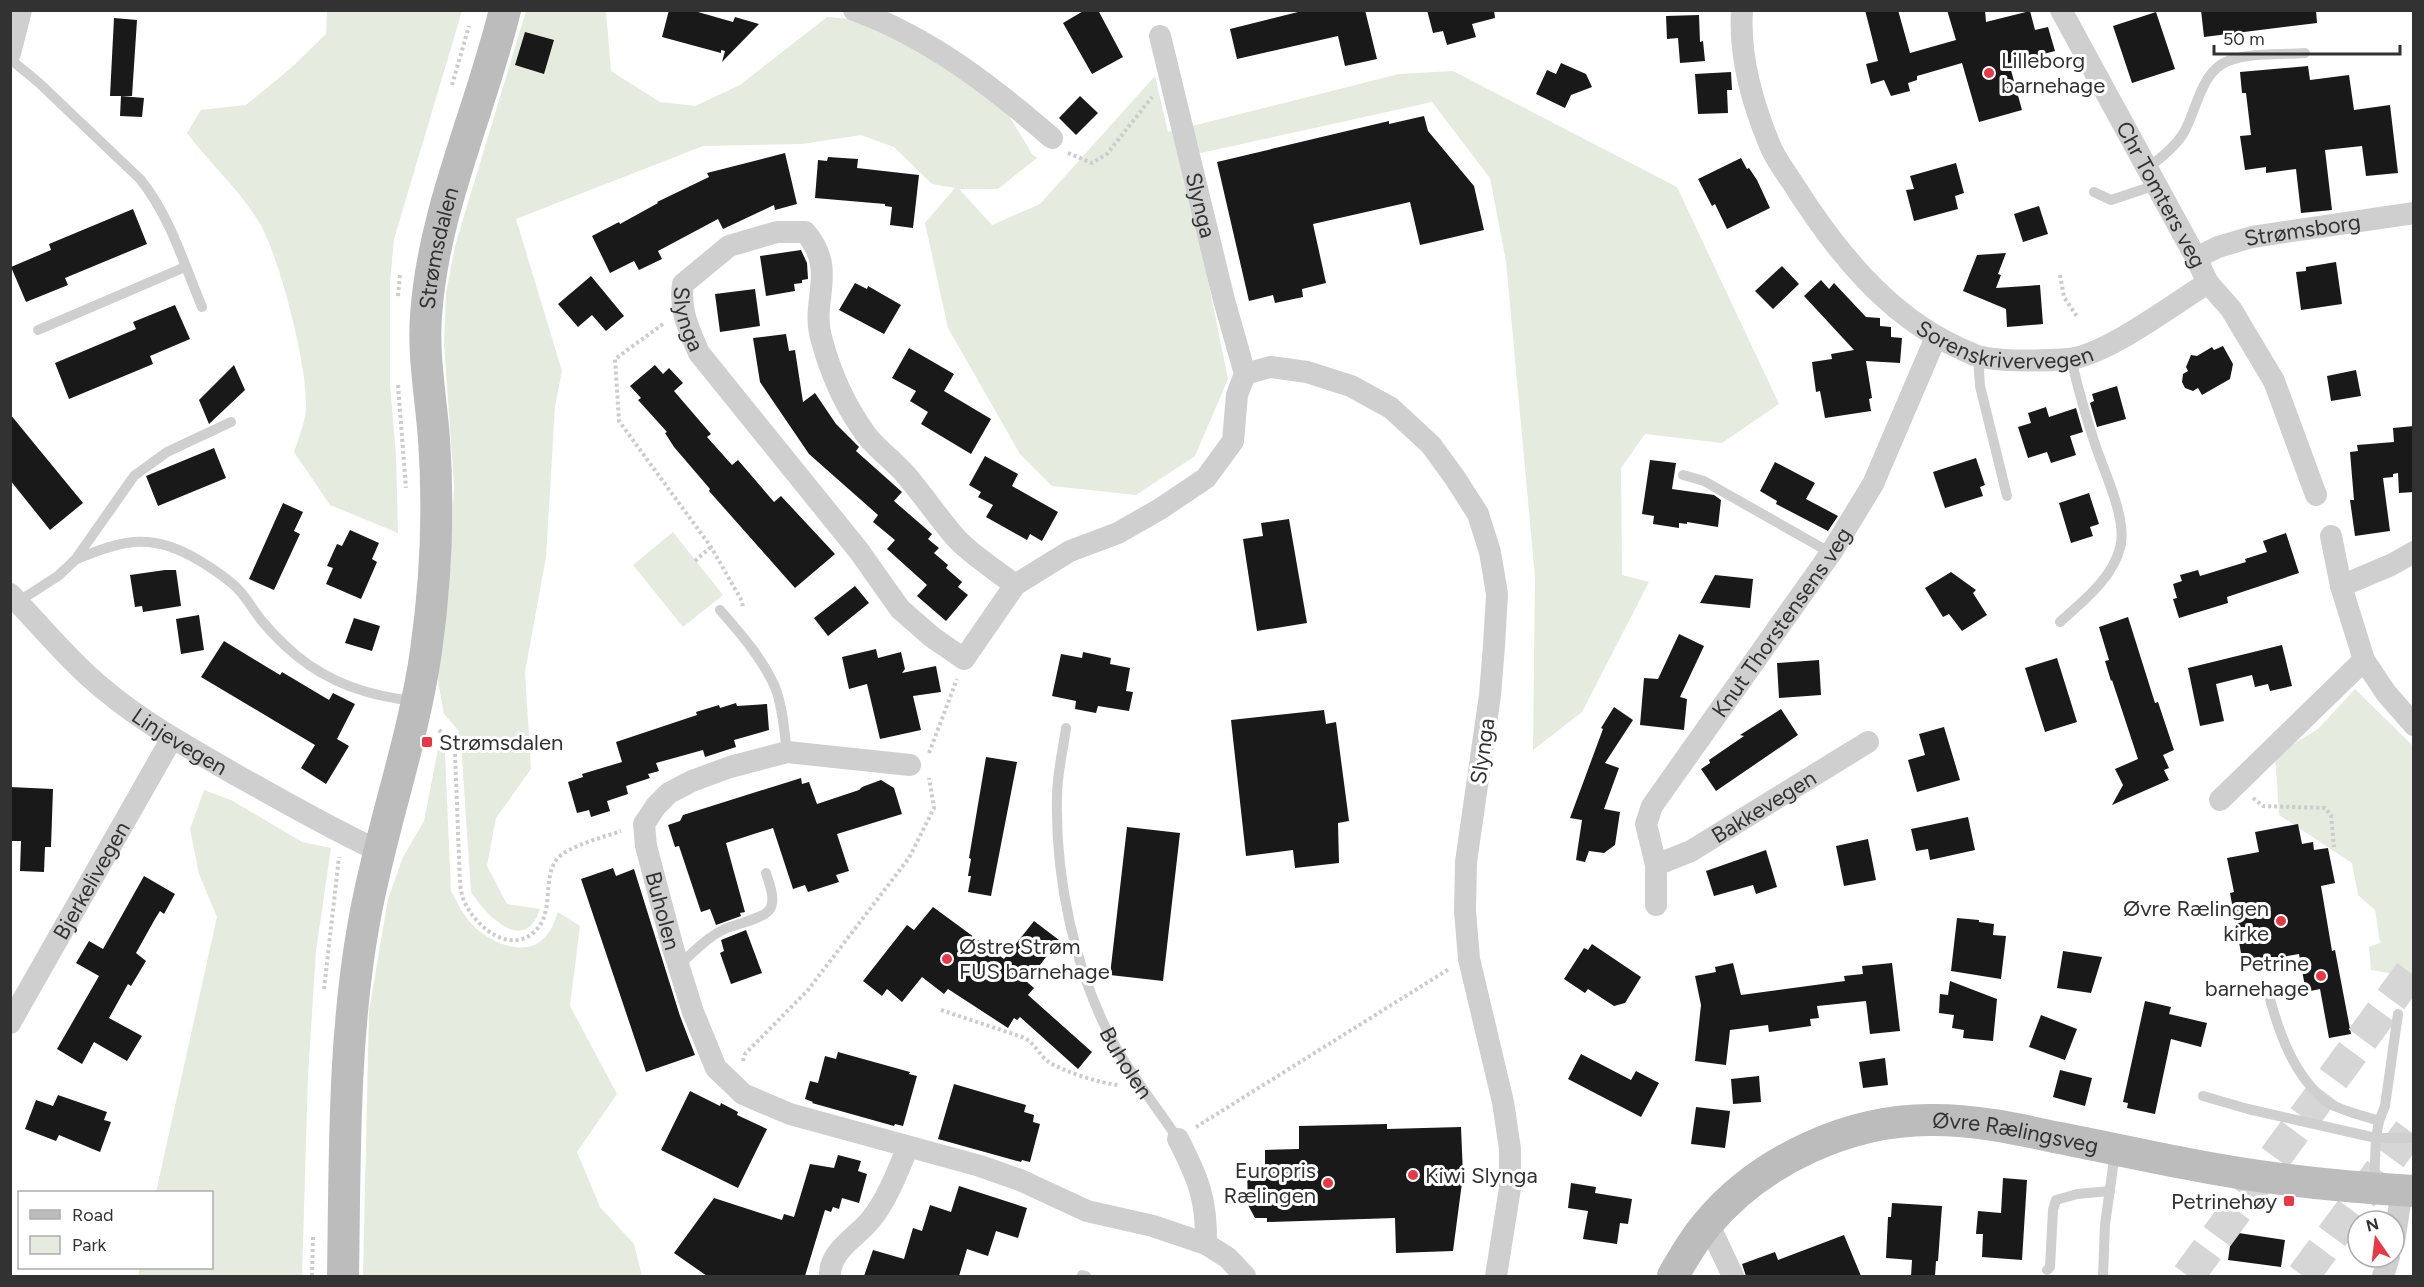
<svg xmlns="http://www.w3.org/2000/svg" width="2424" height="1287" font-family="Figtree,sans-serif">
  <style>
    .green { fill: #e5ebde }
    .building { fill: #191919 }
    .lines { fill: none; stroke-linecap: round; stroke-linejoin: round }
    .highway-tunnel { stroke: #d6d6d6; stroke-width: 33; stroke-dasharray: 33 16; stroke-linecap: butt }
    .path { stroke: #ccc; stroke-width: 4; stroke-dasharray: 3 3; stroke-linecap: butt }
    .lane { stroke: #cfcfcf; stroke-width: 10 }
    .street { stroke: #cfcfcf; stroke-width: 22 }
    .secondary { stroke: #bcbcbc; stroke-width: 32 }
    .poi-dot { fill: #e43a47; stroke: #fff; stroke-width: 2 }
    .labels { text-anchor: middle; stroke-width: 6; stroke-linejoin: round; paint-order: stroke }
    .poi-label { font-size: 22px; fill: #323232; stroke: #fff; text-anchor: start }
    .street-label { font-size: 22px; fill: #323232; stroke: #fff }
  </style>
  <rect width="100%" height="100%" fill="#fff"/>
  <path class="green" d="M327,11H462L394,239L390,283V385L396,455L398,533L330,505L294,452C298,440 303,428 305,416C312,380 279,254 259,222C239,189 210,164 187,133L201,110L246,105L291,68L326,34Z
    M526,11H606L611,71L660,102L695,106L740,85L827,17L878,21L1002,104L1032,154L1037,158L998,189H959L992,225L1040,204L1155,76L1168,132L1399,74L1453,71L1677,187L1779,404L1722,443L1645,434L1621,468L1622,575L1649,582L1582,712L1533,750L1535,577L1506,261L1490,178L1432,102L1183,157L1228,379L1195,456L1136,495L1052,486L1020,454L948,328L925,223L955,188L932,184L894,147L861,135L802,144L703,146L516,219L562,371L555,407L546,557L525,672L531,769L496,818L487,866L507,904L540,909C525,955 487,917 471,892L461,743L458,730L444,714L437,676L449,590L454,485L444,344L446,293L455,246Z
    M673,532L723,595L683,627L633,565Z
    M2355,689L2413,746V977L2371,970L2369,947L2380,943L2375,910L2358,895L2352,863L2279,815L2275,755L2318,729Z
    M440,739L444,744L445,754L451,891C458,905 466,920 478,930C493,943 524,956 542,940C551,933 554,922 558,912L580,926L570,1006L617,1094L577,1152L600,1207L634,1244L642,1276H363L369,1011L388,899L403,857L424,821Z
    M204,790L231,800L302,842L331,848L316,951L308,1076L302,1276H138L140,1268H212V1192H156L217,917L199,874L190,829Z"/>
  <path class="building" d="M669,10H691L733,22L735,17L759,24L722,62L725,51L721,50V53L662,37Z
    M1085,10H1098L1123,57L1092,74L1063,23Z
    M1306,10H1365L1377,59L1345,66L1338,36L1237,59L1230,29Z
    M1427,10H1494L1495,18L1472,24L1476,37L1447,45L1443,31L1433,33Z
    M1865,10H1898L1910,53L1956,40L1947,10H1985L1986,22L2030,11L2035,30L2048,27L2055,51L2009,63L2022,110L1979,122L1962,63L1917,76V80L1908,83L1910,91L1891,96L1884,80L1871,84L1866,64L1878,61Z
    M2201,10H2316L2317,23L2204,37Z
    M2156,12L2175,69L2132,83L2113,26Z
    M1699,15L1700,42L1703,41L1705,61L1680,63L1678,38L1667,39L1666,16Z
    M114,18L137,20L132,96H110Z
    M525,32L554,40L544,74L515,65Z
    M1561,63L1586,74L1592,87L1571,95L1565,108L1536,94L1547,70L1556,74Z
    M2308,66L2310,80L2349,75L2354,110L2390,105L2398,173L2366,176L2362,146L2325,150L2332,210L2301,213L2296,169L2266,173V167L2245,170L2240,136L2251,135L2246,93H2242L2240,72Z
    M1731,72L1732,90H1727L1728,113L1698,114L1695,74Z
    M121,96L144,98L142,117L120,116Z
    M1080,96L1098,113L1076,135L1059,118Z
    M1424,116L1428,131L1474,186L1484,230L1420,245L1410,202L1313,224L1326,283L1302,289L1303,297L1275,303L1273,295L1249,301L1217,162L1389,121V124Z
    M785,153L797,204L775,210L774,205L723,229L718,219L658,251L662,259L639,270L634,261L610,273L592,236L619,222L620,224L658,203L657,202L709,177L707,173Z
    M828,157L858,159L857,168L919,175L913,228L890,225L892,207L885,206V204L815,198L818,160L827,161Z
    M1741,158L1747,169L1749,168L1757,180L1770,208L1727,229L1715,204L1712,206L1698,179Z
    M1956,163L1964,193L1955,196L1958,209L1914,221L1906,190L1914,189L1910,176Z
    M2039,206L2048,234L2023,242L2014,214Z
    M133,209L147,244L65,278L68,285L26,302L11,267L51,250L49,244Z
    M801,250L807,263L808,279L802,280V283L794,284L795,291L766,296L760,256Z
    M2006,253L1998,274L2001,275L1996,288L2040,285L2043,324L2007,327L2006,309L1963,291L1977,255Z
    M2336,262L2342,304L2301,310L2296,272L2306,271V267Z
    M1782,266L1799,284L1773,309L1755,291Z
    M591,276L624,316L606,331L592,315L578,327L558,304Z
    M1821,280L1829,289L1834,283L1866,317L1880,318V326L1891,327V337L1902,338L1900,363L1866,361L1872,398L1869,399L1871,411L1825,418L1820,391L1816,392L1812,362L1832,359L1831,354L1854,350L1804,296Z
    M855,283L867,289L868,286L901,305L884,334L839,310Z
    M755,289L760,326L720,332L715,294Z
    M175,305L190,339L150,356L153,364L69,399L55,363L136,329L133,322Z
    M786,334L789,351L795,350L803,402L815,393L836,424L859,447L856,451L902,492L894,501L932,534L928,539L939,548L934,553L948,565L946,568L962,582L958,587L968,595L946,621L917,596L927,585L887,549L895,540L873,522L878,515L809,454L760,382L753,338Z
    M2223,346L2233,364L2230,379L2202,395L2198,388L2193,391L2185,388L2182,382L2183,374L2188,371L2186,367L2191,355L2197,356L2212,347L2214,350Z
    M909,348L954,374L944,391L991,419L971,454L921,424L928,412L910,401L916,391L892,378Z
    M234,365L245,390L209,424L199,400Z
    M655,365L663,374L669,368L683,383L674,391L711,434L707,437L732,465L738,460L774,502L781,496L835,554L795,588L709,491L710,489L674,447L665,433L667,432L638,400L641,398L630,386Z
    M2356,370L2361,396L2331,401L2327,376Z
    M2117,386L2126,419L2097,427L2090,403L2094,401L2092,394Z
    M2046,407L2049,417L2076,408L2083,432L2070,436L2076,455L2051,463L2047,452L2028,458L2018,427L2031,423L2028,413Z
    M10,414L83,503L50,530L10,480Z
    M2414,426V492L2399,493L2398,473L2393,474V477L2383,478L2390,531L2355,536L2350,500H2354L2350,452L2358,451L2357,445L2394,442L2393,428Z
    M214,448L226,478L158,506L146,476Z
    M985,456L1018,474L1012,486L1058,512L1042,541L1030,534L1027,540L986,517L993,505L978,497L981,492L969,485Z
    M1976,458L1985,485L1980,487L1983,496L1945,508L1933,472Z
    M1650,460L1676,463L1672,489L1714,495L1721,500L1718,527L1687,522V524L1679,523V528L1653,524L1654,516L1642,514Z
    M1775,462L1815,483L1806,499L1838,516L1828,531L1776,504L1777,501L1760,491Z
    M2089,493L2099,524L2090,527L2093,536L2071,543L2059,503Z
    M283,503L303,512L294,531L300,534L274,590L249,579Z
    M1289,519L1307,623L1257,631L1243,539L1263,536L1261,523Z
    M350,530L379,543L372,559L377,562L361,599L326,584L333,568L327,566L337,544L342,546Z
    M2286,533L2299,573L2227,597L2228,603L2179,618L2173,599L2177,598L2173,584L2182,581L2180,575L2198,570L2200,576L2246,562L2245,559L2267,552L2263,541Z
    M165,570H176L181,606L143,612L142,606L135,607L130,575Z
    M1951,572L1976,590L1973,593L1987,615L1962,631L1949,614L1943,617L1925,588Z
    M1715,575L1753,579L1750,608L1700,603Z
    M855,586L869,603L828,636L814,618Z
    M199,615L204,650L181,654L176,619Z
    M2128,617L2155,703L2158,702L2174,750L2163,755L2169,768L2164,770L2169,780L2112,805L2123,785L2115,769L2138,759L2112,680L2111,681L2105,661L2109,660L2099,627Z
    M354,618L380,626L372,651L345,643Z
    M1679,634L1704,646L1680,697L1687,699L1684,730L1640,725L1644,678L1658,679Z
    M224,641L280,675L282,672L329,700L333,693L355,704L337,739L349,746L326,784L301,768L315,745L201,677Z
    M2282,645L2292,686L2270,691L2268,684L2255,687L2252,675L2216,684L2224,721L2200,726L2188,668Z
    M876,649L878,658L901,652L905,669L902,673L936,666L941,692L913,696L921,730L880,739L867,684L849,689L842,657Z
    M1083,652L1111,658L1110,664L1130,668L1126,691L1133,692L1129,711L1098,706L1096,713L1075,709L1076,701L1052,696L1061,654L1082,658Z
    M2057,658L2077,722L2045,732L2025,668Z
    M1819,660L1821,695L1779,698L1777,663Z
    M736,703L737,706L767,704L769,730L734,740L736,747L705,757L703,750L656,763L659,771L648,774L650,778L626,786L628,794L607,801L610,811L591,817L589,810L577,813L568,782L583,777L582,774L622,762L616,742L697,715L696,712L719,705L720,708Z
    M1614,707L1633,720L1605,763L1619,768L1604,809L1620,812L1615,845L1604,853L1589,851L1585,862L1576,860L1582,820L1570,818L1603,729L1601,728Z
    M1781,709L1798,735L1716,791L1701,769L1710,763L1709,760L1744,736L1740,735Z
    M1324,710L1326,724L1336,722L1349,821L1338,823L1339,863L1295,868L1293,850L1246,856L1231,720Z
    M1944,727L1960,780L1917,792L1908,760L1925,755L1919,734Z
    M986,757L1017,762L991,896L968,892L971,876H968L971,859L969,858Z
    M801,778L802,784L809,782L817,804L859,790L862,787L881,780L894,788L902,814L837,834L849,871L836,875L839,882L808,892L805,885L793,889L773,828L726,843L745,912L740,913L741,916L716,925L710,909L701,912L679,846L675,847L668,825L680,821L683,815Z
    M10,787L53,789L51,847H45L44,872L20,871L21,841H10Z
    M1968,817L1975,850L1930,860L1928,849L1916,851L1911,829Z
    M2298,824L2302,844L2313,842L2314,850L2328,848L2335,883L2321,886L2332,951L2335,950L2351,1034L2329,1038L2320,989L2306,992L2299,954L2243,964L2230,893L2234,892L2227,858L2259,852L2255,832Z
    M1127,827L1180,833L1163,981L1110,975Z
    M1868,839L1876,880L1844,886L1836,846Z
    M1766,850L1777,887L1756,894L1753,885L1714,896L1706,871Z
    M613,868L616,876L634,869L680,1016L695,1055L646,1072L581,879Z
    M144,876L175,894L164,914L160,911L155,919L136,953L146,961L131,986L128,984L109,1018L142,1036L127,1061L94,1042L82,1064L57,1049L99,976L76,963L89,941L103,949Z
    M933,907L1004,959L1034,921L1059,940L1027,982L1034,988L1028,995L1092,1052L1078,1069L1020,1017L1017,1020L1014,1018L1008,1028L948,989L944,994L922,977L902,1002L887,989L882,996L863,981L907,925L914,930Z
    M1957,918L1979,920V922L1994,924L1993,935L2006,936L2001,979L1951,971Z
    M746,930L762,973L731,984L720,953L724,951L721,940Z
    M1592,944L1641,977L1625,1003L1614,1006L1588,989L1585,993L1564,979L1584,948L1588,950Z
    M2063,951L2102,957L2091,993L2057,988Z
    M1733,963L1741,995L1845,981L1844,976L1863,974L1862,966L1892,963L1900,1031L1870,1034L1866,1001L1817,1006L1819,1018L1810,1019L1811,1026L1769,1032L1768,1025L1730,1030L1726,1065L1695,1061L1701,1005L1695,976L1716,972L1715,967Z
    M1950,981L1997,999L1993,1041L1963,1038L1964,1030L1952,1028L1954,1015L1939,1013L1940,994L1948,995Z
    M2145,1001L2171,1007L2169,1014L2207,1023L2201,1047L2171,1039L2155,1114L2127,1108L2128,1103L2123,1102Z
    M2041,1015L2077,1029L2065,1060L2029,1047Z
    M838,1052L910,1072L909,1074L917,1076L903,1126L895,1124L894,1126L812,1103L813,1102L805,1099L810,1081L818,1083L825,1056L836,1059Z
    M1581,1054L1631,1080L1636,1071L1659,1083L1641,1117L1568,1079Z
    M1885,1058L1888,1085L1863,1088L1859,1062Z
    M2060,1070L2092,1078L2085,1106L2053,1097Z
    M1759,1076L1761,1102L1733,1104L1731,1079Z
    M954,1084L1026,1105L1024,1112L1034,1115L1033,1122L1040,1124L1030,1162L1022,1160L1021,1162L938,1139Z
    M690,1091L720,1106L721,1103L738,1112L737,1115L767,1129L738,1188L661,1150Z
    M58,1095L107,1112L104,1120L111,1122L100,1152L59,1135L56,1141L25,1129L36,1100L53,1106Z
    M1696,1107L1730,1111L1725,1148L1691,1144Z
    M1387,1124V1129L1461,1127L1463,1175L1453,1251L1396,1253L1395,1218L1267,1222V1218H1255L1248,1205L1247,1168L1265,1167V1150L1299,1149V1126Z
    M838,1155L861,1161L858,1171L867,1174L859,1203L842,1198L839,1209L833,1207L831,1212L825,1210L805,1276H707L674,1253L714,1198L782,1220L784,1214L794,1217L810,1164L834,1168Z
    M2003,1178L2027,1180L2022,1260L1982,1257L1983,1234H1976L1978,1211L2001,1213Z
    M1571,1183L1596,1187L1595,1193L1632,1199L1628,1224L1620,1223L1617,1244L1583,1239L1588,1211L1568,1208Z
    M959,1186L1027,1208L1018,1238L996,1231L988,1256L967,1249L959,1276H864L873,1250L904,1259L913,1228L922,1231L930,1205L951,1212Z
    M1892,1203L1942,1206L1938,1261H1936L1935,1276H1911L1912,1260L1886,1258L1888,1217H1891Z
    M2232,1232L2285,1240L2281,1267L2228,1260Z
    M1844,1235L1861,1276H1746L1742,1264L1775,1252L1778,1260Z"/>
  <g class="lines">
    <path class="highway-tunnel" d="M2188,1276L2414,968
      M2303,1276L2414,1125"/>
    <path class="path" d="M452,85L469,26
      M1068,153L1092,163L1107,154L1152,97
      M2060,275L2064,297L2078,318
      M398,296L400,274
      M663,324L615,359L619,421L711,547L742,601L743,608
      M398,385L406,488
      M695,561L711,547
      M439,730L452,742L455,752L460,883C461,891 462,898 466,905C478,928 509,953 533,933C556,914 541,880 557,859C568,846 604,837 621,831
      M929,753L957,679
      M2253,798L2263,806L2325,808L2331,815L2334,847
      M324,989L339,857
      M941,1010L1025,1038C1035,1044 1040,1056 1049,1062C1064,1072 1100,1083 1118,1085
      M743,1061L745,1054L808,990L909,858L934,808L929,778
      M1196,1127L1449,969
      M312,1276L313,1236"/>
    <g class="lane">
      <path d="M10,59L38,82L140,179C170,216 184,264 202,307"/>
      <path d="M2146,169C2160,159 2174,148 2183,134C2197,111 2200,72 2228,61C2251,52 2281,55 2305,53"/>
      <path d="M2094,192L2111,200L2156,185"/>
      <path d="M38,330L185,267"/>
      <path d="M1978,356L1980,386L2007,496"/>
      <path d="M1683,475L1704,481L1831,553"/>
      <path d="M75,560C123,539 153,532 200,561C213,569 226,577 237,588C247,598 253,610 262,621C272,633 285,646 297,656C331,684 373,697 416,701"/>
      <path d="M16,603L58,576L75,560L134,476L167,452L231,422"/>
      <path d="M720,610C741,634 762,658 775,687C783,707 784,731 787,752"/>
      <path d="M2060,622C2082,602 2112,579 2120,548C2128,521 2105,474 2096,447C2086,418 2078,388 2071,359"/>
      <path id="s1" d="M1066,728C1063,750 1057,774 1057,796C1055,876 1074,969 1112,1040C1130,1074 1156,1106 1178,1139"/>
      <path d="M679,965C694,952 708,936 727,928C737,924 765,918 770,909C776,899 769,883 766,873"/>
      <path d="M2270,999C2280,1036 2295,1077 2327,1102C2338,1110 2365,1116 2379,1121"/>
      <path d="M2203,1096L2248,1109L2376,1138H2414"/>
      <path d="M2374,1185L2376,1138L2379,1121L2385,1106L2398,1014"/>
      <path d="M2047,1270L2050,1267L2053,1210L2056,1200L2077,1194L2110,1191"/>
      <path d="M1082,1275L1086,1276"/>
      <path d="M2103,1276L2105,1225L2115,1152"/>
    </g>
    <g class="street">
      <path d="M854,10C930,38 992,86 1052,138"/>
      <path id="s2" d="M1742,10C1739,55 1752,102 1769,143C1774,157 1784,170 1792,182C1833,247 1885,314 1957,347C1964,350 1971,354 1978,356C1999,362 2046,361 2069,359C2107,355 2173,304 2208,283L2231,309L2274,381L2316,495"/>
      <path id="s3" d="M2061,10L2196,258L2208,283"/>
      <path id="s4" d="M1160,36L1224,300L1245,374"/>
      <path d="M10,53L21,10"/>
      <path id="s5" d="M2196,258L2218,247L2252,237L2414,213"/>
      <path d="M2331,536L2341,586L2364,660L2386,693L2414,725"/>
      <path id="s6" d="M1015,585C996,570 974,557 957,539C939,519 924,496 906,475C894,461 878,450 867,436C847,409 831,374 822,341C809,301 839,271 805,232H777L729,246L683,284C679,310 689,330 699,353L859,551L900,609L932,637L964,659L1015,585L1070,551L1118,533L1160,509L1206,478L1233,441L1237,395L1245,374L1270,367L1307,372L1351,386L1391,408L1431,445L1455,478L1478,514L1490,552L1497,594L1494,646L1490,695L1466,862L1465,911L1469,959L1503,1102L1510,1149V1188L1496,1276"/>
      <path d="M2341,586L2391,565L2414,552"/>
      <path id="s7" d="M10,594C42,627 71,663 107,692C147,725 193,750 238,776C285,802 331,829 379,851"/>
      <path id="s8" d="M910,765L787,752L730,767L692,781L669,793L656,806L644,824L646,846L673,948L693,1012L716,1068L743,1094L790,1114L980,1166L1020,1180L1087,1211L1153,1226L1206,1244L1228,1258L1245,1276"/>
      <path d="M2220,800L2364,660"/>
      <path id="s9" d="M1656,865L1691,851L1868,742"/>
      <path id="s10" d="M1656,905V865L1646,824L1652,806L1831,553L1873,484L1936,337"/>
      <path id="s11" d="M10,1023L172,738"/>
      <path d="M1178,1139C1198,1178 1207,1199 1206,1244"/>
      <path d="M1708,1223L1733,1276"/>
      <path d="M2394,1242L2402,1190"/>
      <path d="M830,1276C829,1250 858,1237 872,1218C888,1198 898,1170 908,1147"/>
      <path d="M2383,1276L2389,1257"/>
    </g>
    <g class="secondary">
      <path id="s12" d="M343,1276C345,1159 343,1038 364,922C380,831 413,743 426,651C436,581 439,510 434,439C431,398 423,357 426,316C433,210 480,113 505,10"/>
      <path id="s13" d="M1673,1276C1683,1258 1694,1239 1708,1223C1761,1160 1850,1119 1933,1120C1974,1120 2014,1128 2054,1137C2097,1145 2140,1155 2183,1163C2258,1178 2337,1187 2414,1191"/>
    </g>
  </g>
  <g class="poi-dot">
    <circle cx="1989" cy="73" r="6"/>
    <rect x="421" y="736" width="12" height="12" rx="3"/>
    <circle cx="2281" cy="921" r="6"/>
    <circle cx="947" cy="959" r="6"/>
    <circle cx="2321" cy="976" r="6"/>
    <circle cx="1413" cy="1175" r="6"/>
    <circle cx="1328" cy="1183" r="6"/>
    <rect x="2283" y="1195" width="12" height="12" rx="3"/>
  </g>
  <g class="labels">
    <g class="poi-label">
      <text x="2001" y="68">Lilleborg<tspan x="2001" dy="25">barnehage</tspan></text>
      <text x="439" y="750">Strømsdalen</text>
      <text x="2269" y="916" text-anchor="end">Øvre Rælingen<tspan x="2269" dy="25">kirke</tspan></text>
      <text x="959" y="954">Østre Strøm<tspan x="959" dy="25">FUS barnehage</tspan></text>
      <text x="2309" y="971" text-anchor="end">Petrine<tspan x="2309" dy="25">barnehage</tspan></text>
      <text x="1316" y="1178" text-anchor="end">Europris<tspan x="1316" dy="25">Rælingen</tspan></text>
      <text x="1425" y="1183">Kiwi Slynga</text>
      <text x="2277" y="1209" text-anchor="end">Petrinehøy</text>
    </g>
    <g class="street-label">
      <text dy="8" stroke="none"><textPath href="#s3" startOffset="210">Chr Tomters veg</textPath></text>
      <text dy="8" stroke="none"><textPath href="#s4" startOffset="174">Slynga</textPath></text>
      <text dy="8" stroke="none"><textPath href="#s5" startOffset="111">Strømsborg</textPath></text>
      <text dy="8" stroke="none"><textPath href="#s12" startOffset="1038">Strømsdalen</textPath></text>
      <text dy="8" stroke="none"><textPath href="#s6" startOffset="604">Slynga</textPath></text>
      <text dy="8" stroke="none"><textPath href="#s2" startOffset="466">Sorenskrivervegen</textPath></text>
      <text dy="8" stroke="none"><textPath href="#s10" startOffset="326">Knut Thorstensens veg</textPath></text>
      <text dy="8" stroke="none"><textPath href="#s7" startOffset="226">Linjevegen</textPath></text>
      <text transform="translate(1482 751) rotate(-82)" y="8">Slynga</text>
      <text dy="8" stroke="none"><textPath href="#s9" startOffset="123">Bakkevegen</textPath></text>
      <text dy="8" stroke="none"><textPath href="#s11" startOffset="164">Bjerkelivegen</textPath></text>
      <text dy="8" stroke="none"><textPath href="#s8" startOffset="378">Buholen</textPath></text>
      <text dy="8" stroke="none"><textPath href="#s1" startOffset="348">Buholen</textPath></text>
      <text dy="8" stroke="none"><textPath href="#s13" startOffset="402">Øvre Rælingsveg</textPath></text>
    </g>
  </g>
  <rect width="2424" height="1287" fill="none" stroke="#323232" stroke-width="24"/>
  <rect x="18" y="1191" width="195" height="78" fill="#ffffff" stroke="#adadad" stroke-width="1.5"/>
  <rect x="30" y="1210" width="30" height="9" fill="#bcbcbc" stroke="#adadad" stroke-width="1.5"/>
  <text x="72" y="1221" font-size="18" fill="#323232">Road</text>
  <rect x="30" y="1236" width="30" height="18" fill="#e5ebde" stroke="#adadad" stroke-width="1.5"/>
  <text x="72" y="1251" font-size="18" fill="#323232">Park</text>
  <g transform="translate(2376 1239) rotate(346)"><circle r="28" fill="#ffffff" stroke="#adadad" stroke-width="1.5"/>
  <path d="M0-4.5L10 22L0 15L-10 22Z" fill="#e43a47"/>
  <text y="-9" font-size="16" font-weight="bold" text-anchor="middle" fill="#323232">N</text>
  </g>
  <path d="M2214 45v9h186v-9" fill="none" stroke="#323232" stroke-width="3"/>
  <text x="2223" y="45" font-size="18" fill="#323232" stroke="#ffffff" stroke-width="4.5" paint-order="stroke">50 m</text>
</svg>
